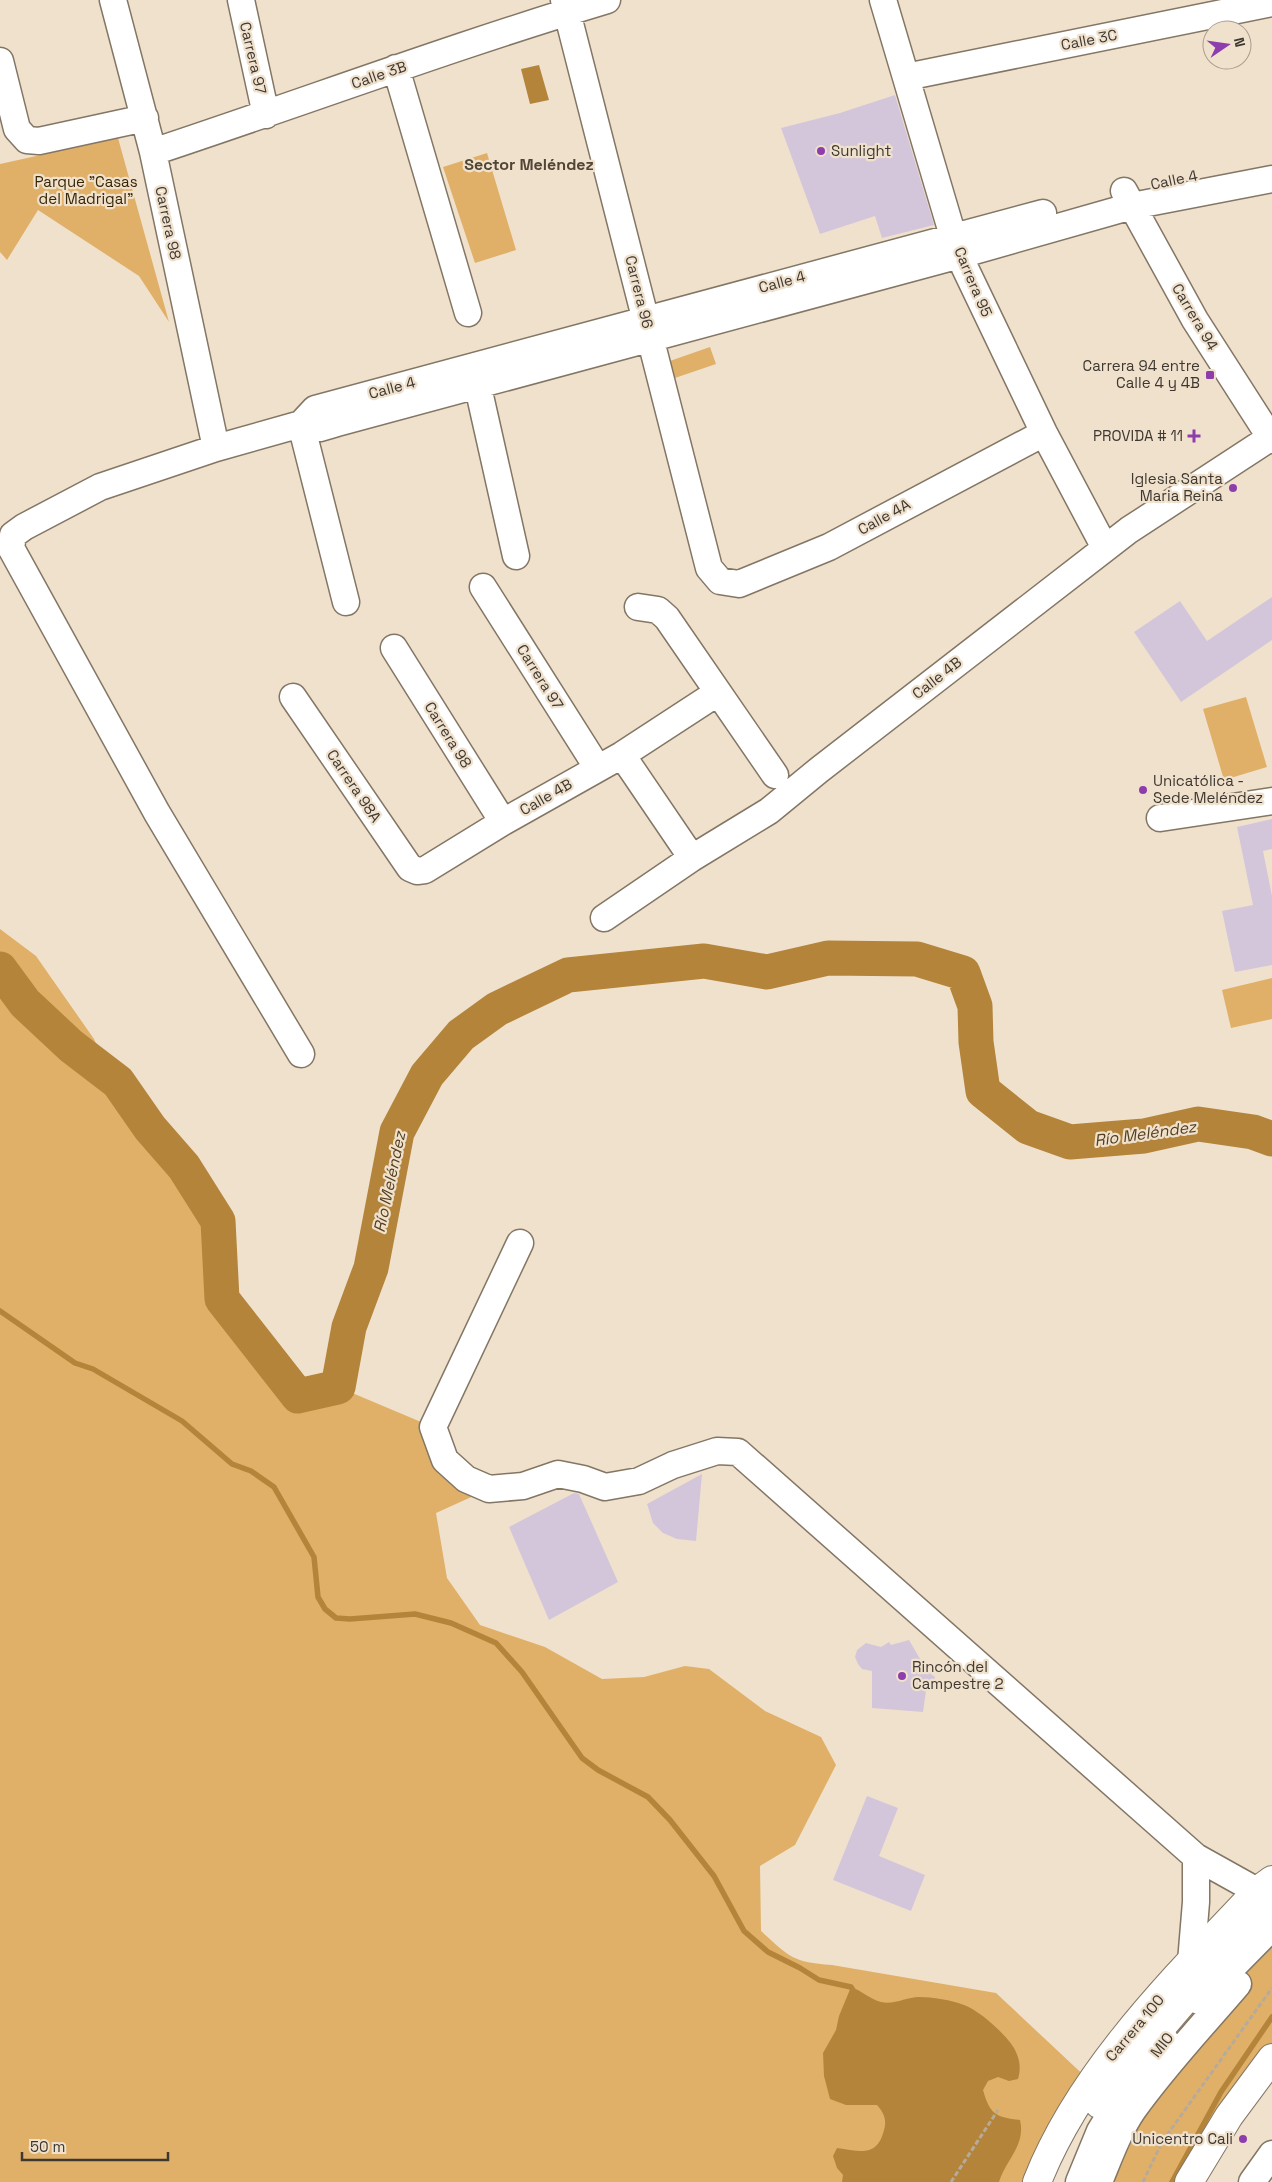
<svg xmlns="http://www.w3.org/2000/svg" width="1272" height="2182" font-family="'Space Grotesk',sans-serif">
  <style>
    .green { fill: #e0b068 }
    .water { fill: #b3843a }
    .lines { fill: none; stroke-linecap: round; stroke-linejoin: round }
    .stream { stroke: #b3843a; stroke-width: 5.5 }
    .river { stroke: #b3843a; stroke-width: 35 }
    .building { fill: #d4c6da }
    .minor-casing { stroke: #837664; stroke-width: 29 }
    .major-casing { stroke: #837664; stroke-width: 30 }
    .path { stroke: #b6aa9a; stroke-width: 3; stroke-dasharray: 5 2.5; stroke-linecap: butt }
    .minor { stroke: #fff; stroke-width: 26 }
    .major { stroke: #fff; stroke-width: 28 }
    .poi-dot { fill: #8e3dac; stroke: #f0e1cd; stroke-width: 2 }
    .labels { text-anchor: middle; stroke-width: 4.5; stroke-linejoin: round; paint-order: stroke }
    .street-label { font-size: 15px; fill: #3e3831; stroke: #f0e1cd }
    .poi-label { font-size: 15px; fill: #3e3831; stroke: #f0e1cd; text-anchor: end }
    .park-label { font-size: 15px; fill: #392605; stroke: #f0e1cd }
    .neighbourhood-label { font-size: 16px; font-weight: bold; fill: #514534; stroke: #f0e1cd }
    .water-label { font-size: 16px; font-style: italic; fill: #533e1e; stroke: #f0e1cd }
  </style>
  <rect width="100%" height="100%" fill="#f0e1cd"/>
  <path class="green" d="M118,138L169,322L139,276L38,210L7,260L0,252V164Z
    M487,153L516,250L475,263L443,167Z
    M710,347L716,364L672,379L667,362Z
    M1246,697L1267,767L1224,780L1203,709Z
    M0,929L36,956L94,1039L110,1076L118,1082L150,1128L184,1167L218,1221L222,1299L298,1396L338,1387L433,1427L445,1460L489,1489L436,1513L447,1578L480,1625L545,1647L602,1679L644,1677L685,1666L709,1669L765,1711L821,1737L836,1765L795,1845L760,1866L761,1931C790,1957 792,1962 832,1965L996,1993L1091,2082L1037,2182H0Z
    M1272,978V1019L1231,1028L1222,990Z
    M1272,1927V2058L1189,2182H1079L1100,2131L1191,2008Z"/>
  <path class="water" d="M539,65L549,100L530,104L521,69Z
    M851,1987C862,1991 870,1999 881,2002C894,2005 907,1997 919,1997C932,1997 952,2000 964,2005C979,2010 1008,2036 1015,2050C1020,2060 1021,2069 1018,2079L1009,2081L998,2077L988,2081L983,2090C990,2115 996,2117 1020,2120C1026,2146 1006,2159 999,2182H842L843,2175L837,2168L833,2156L837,2148C860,2151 877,2158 884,2130C887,2120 884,2113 877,2105H846L830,2099L824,2076L823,2053L836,2030L839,2016Z"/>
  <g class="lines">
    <path class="stream" d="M0,1311L75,1363L93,1369L182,1421L232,1464L251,1471L274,1487L314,1557L318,1597L325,1609L336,1618L350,1619L415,1614L451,1623L496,1643L522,1672L582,1758L598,1770L648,1797L670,1820L714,1876L744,1931L768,1952L800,1968L819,1980L851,1987L854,1992
      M1172,2182L1221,2092L1272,2017"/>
    <path class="river" d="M0,969L25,1003L71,1046L118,1082L150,1128L184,1167L218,1221L222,1299L298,1396L338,1387L349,1327L371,1268L397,1132L427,1075L461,1035L497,1009L568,975L704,961L767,972L828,958L917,959L963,973L975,1006L976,1042L983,1091L1028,1127L1070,1142L1144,1136L1198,1124L1253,1132L1272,1139"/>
  </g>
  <path class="building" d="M895,95L934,225L882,238L875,216L820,234L781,128L840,113Z
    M1272,597V640L1181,702L1134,632L1180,601L1207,641Z
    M1272,819V849L1263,851L1272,896V965L1235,972L1222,911L1253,905L1237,827Z
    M702,1474L696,1541L677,1539L663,1533L653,1523L647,1504Z
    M574,1493L579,1494L618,1582L549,1620L509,1527Z
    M909,1640L927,1671L935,1677L933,1684L926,1691L923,1712L872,1708V1671L862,1669L858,1664L855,1657L857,1650L866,1643L881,1647L889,1642L891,1645Z
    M867,1796L898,1808L879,1856L925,1875L911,1911L833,1880Z"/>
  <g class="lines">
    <g class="minor-casing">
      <path id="minor" d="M113,0L153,152L216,448
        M241,0L266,115
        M564,0L709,568L720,581L739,584L829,547L1044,433
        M883,0L950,226L965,268L1044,433L1105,548
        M0,61L17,129L27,140L39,141L145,118
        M396,68L468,313
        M906,77L1272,3
        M153,152C304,102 454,46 607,0
        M1124,191L1195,320L1272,440
        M474,369L516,556
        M301,424L315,409L1043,213
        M301,424L346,602
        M483,587L597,767
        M638,607L658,610L667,618L775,775
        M394,648L503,822
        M293,697L410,868L417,871L425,870L503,822L622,755L717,693
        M622,755L692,858
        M1160,818L1272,801
        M604,918L692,858L769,811L819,770L1129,530L1270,438
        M301,1054L157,813L11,548L13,535L24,527L100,487L216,448L301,424L320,428L337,423L960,255L1132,206L1272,179
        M520,1243L433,1427L445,1460L466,1479L489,1489L523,1486L558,1474L583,1479L605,1487L639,1481L673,1465L717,1451L738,1452L1196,1857L1257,1891
        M1191,1962L1196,1902V1857
        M1199,2001L1272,1927
        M1079,2182L1100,2131L1121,2097L1166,2041
        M1099,2182C1109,2158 1118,2132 1133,2110C1165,2065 1203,2025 1238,1984
        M1252,2182L1272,2154"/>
    </g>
    <g class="major-casing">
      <path id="major" d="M1099,2104L1111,2086L1220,1959L1272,1905
        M1037,2182C1081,2070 1176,1977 1257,1891L1272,1880
        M1189,2182L1229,2116L1272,2058"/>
    </g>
    <path class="path" d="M951,2182L998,2110
      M1143,2182L1162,2142L1272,1988"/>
    <use href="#minor" class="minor"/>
    <use href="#major" class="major"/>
  </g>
  <g class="poi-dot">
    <circle cx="821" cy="151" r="5"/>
    <rect x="1205" y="370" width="10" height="10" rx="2.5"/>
    <path d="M1191.5 428.5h5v5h5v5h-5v5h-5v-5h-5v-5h5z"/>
    <circle cx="1233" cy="488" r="5"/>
    <circle cx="1143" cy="790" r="5"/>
    <circle cx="902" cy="1676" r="5"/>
    <circle cx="1243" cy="2139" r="5"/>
  </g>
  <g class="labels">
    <g class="street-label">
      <text transform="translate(1089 40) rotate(-11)" y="5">Calle 3C</text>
      <text transform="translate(253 58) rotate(77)" y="5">Carrera 97</text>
      <text transform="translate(379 75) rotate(-19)" y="5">Calle 3B</text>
      <text transform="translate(1174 180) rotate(-12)" y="5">Calle 4</text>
      <text transform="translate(168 223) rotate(78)" y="5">Carrera 98</text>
      <text transform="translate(782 282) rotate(-15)" y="5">Calle 4</text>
      <text transform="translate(973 282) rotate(67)" y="5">Carrera 95</text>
      <text transform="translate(639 292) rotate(76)" y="5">Carrera 96</text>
      <text transform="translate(1195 317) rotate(59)" y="5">Carrera 94</text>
      <text transform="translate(392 388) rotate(-15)" y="5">Calle 4</text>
      <text transform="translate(884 517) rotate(-29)" y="5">Calle 4A</text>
      <text transform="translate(540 677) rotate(58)" y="5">Carrera 97</text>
      <text transform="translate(937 678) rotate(-38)" y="5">Calle 4B</text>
      <text transform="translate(448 735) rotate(58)" y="5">Carrera 98</text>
      <text transform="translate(354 786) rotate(56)" y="5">Carrera 98A</text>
      <text transform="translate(546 797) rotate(-30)" y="5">Calle 4B</text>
      <text transform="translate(1135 2028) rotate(-50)" y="5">Carrera 100</text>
      <text transform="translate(1162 2045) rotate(-52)" y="5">MIO</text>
    </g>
    <g class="poi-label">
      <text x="831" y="156" text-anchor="start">Sunlight</text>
      <text x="1200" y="371">Carrera 94 entre<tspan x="1200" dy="17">Calle 4 y 4B</tspan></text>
      <text x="1183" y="441">PROVIDA # 11</text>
      <text x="1223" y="484">Iglesia Santa<tspan x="1223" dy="17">Maria Reina</tspan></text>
      <text x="1153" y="786" text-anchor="start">Unicatólica -<tspan x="1153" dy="17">Sede Meléndez</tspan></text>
      <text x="912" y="1672" text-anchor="start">Rincón del<tspan x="912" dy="17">Campestre 2</tspan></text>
      <text x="1233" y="2144">Unicentro Cali</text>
    </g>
    <g class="park-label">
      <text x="86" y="187">Parque "Casas<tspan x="86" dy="17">del Madrigal"</tspan></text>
    </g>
    <g class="neighbourhood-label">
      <text x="529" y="170">Sector Meléndez</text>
    </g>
    <g class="water-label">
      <text transform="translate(1145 1133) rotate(-8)" y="6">Río Meléndez</text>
      <text transform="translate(389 1182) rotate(-78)" y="6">Río Meléndez</text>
    </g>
  </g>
  <g transform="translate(1227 45) rotate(77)"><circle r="24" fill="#f0e1cd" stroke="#a99d8f"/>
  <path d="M0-4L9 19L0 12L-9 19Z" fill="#8e3dac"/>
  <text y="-8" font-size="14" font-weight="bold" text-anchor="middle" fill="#3e3831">N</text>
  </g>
  <path d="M22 2152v8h146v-8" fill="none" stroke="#3e3831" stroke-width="2.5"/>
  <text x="30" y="2152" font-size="15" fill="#3e3831" stroke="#f0e1cd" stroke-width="4" paint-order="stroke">50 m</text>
</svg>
